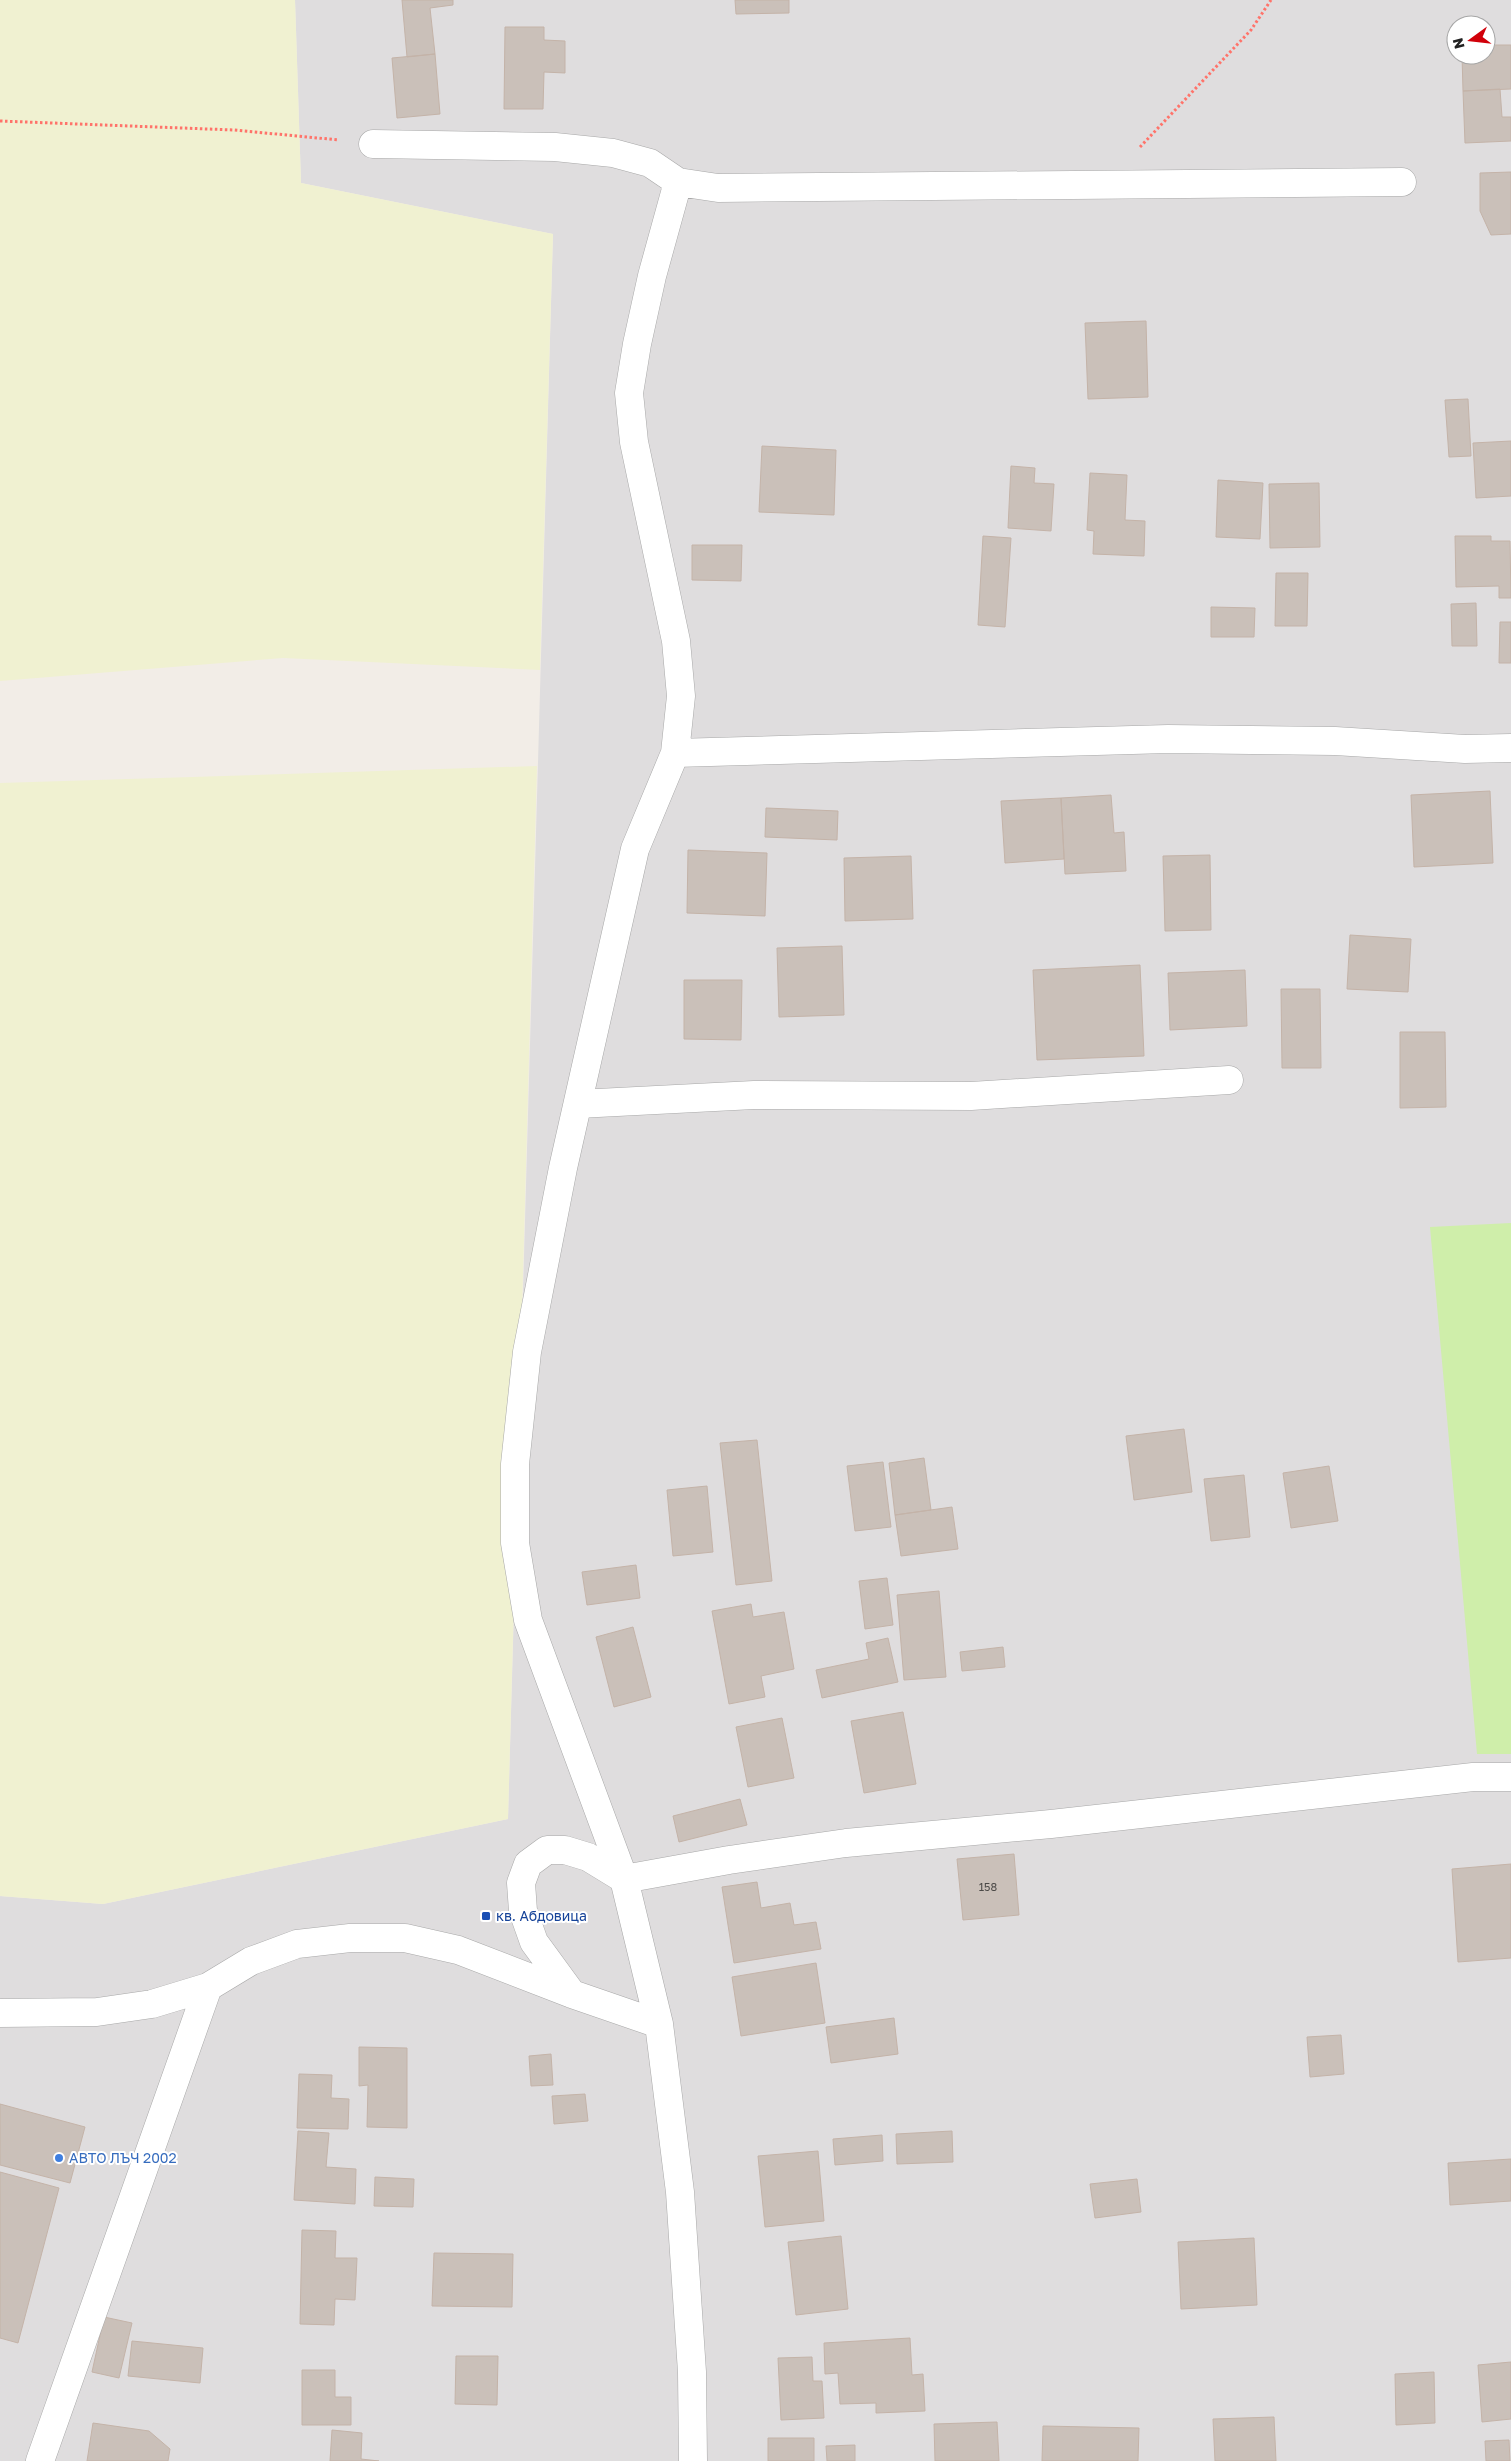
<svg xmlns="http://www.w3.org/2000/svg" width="1511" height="2461" font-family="'Golos Text',sans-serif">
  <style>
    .residential { fill: #dfddde; fill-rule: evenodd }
    .farmland { fill: #f0f1d1 }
    .grass { fill: #cfeeaa }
    .building { fill: #cac0b9; stroke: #c4b3a8 }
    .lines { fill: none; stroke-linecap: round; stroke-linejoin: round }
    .minor-casing { stroke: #a8a8a8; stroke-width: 29 }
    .path { stroke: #ff736a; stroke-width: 3; stroke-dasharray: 2.5 2.5; stroke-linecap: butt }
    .minor { stroke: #fff; stroke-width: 28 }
    .transit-dot { fill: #1a4fb4; stroke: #fff; stroke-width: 2 }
    .shop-dot { fill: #3f7fe0; stroke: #fff; stroke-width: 2 }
    .labels { text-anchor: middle; stroke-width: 4; stroke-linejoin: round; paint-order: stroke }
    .number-label { font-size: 11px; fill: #4b4947 }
    .transit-label { font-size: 14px; fill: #164399; stroke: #fff; text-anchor: start }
    .shop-label { font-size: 14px; fill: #366cbe; stroke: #fff; text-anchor: start }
  </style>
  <rect width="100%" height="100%" fill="#f2ede7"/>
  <path class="residential" d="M295,0H1511V2461H0V1896L103,1904L508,1819L553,234L301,183ZM1456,25H1486V55H1456Z"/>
  <path class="farmland" d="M0,0H295L301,183L553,234L540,670L283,658L0,681Z
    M537,766L508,1819L103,1904L0,1896V783Z"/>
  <path class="grass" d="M1511,1223V1754H1477L1430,1227Z"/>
  <path class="building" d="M402,0H453V5L430,8L435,54L407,57Z
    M735,0H789V13L736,14Z
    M505,27H544V40L565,41V73L544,72L543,109H504Z
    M1486,45H1511V89L1463,91L1462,55H1486Z
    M435,54L440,114L397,118L392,58Z
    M1500,89L1502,117H1511V141L1465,143L1463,91Z
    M1511,172V234L1491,235L1480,211V173Z
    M1146,321L1148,397L1088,399L1085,323Z
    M1468,399L1471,456L1449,457L1445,400Z
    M1511,441V496L1476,498L1473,443Z
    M762,446L836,450L834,515L759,512Z
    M1011,466L1035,468L1034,483L1054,484L1051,531L1008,528Z
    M1090,473L1127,475L1125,520L1145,521L1144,556L1093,554L1094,531L1087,530Z
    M1218,480L1263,483L1260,539L1216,537Z
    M1319,483L1320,547L1270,548L1269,484Z
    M983,536L1011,538L1005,627L978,625Z
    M1455,536H1491V541H1510L1511,598H1499V586L1456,587Z
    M692,545H742L741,581L692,580Z
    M1276,573H1308L1307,626H1275Z
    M1476,603L1477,646H1452L1451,604Z
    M1211,607L1255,608L1254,637H1211Z
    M1500,622H1511V663H1499Z
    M1490,791L1493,863L1414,867L1411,795Z
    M1111,795L1114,833L1124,832L1126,871L1065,874L1061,798Z
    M1061,798L1064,859L1005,863L1001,801Z
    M766,808L838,811L837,840L765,837Z
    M688,850L767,853L765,916L687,913Z
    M1210,855L1211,930L1165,931L1163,856Z
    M911,856L913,919L845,921L844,858Z
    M1350,935L1411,939L1408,992L1347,989Z
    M842,946L844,1015L779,1017L777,948Z
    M1140,965L1144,1056L1037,1060L1033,970Z
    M1245,970L1247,1026L1170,1030L1168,973Z
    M684,980H742L741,1040L684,1039Z
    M1281,989H1320L1321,1068H1282Z
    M1400,1032H1445L1446,1107L1400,1108Z
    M1184,1429L1192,1492L1134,1500L1126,1436Z
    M757,1440L772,1581L736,1585L720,1443Z
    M924,1458L931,1510L895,1515L889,1463Z
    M883,1462L891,1527L855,1531L847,1466Z
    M1329,1466L1338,1521L1291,1528L1283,1473Z
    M1244,1475L1250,1537L1211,1541L1204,1479Z
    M707,1486L713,1552L673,1556L667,1490Z
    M952,1507L958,1549L901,1556L895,1515Z
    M636,1565L640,1598L587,1605L582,1572Z
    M887,1578L893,1625L865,1629L859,1581Z
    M939,1591L946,1677L904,1680L897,1595Z
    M751,1604L753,1617L784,1612L794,1669L761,1676L765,1697L729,1704L712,1611Z
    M633,1627L651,1697L614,1707L596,1637Z
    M888,1638L898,1682L822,1698L816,1670L869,1659L866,1643Z
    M1003,1647L1005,1667L962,1671L960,1652Z
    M903,1712L916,1784L864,1793L851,1721Z
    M782,1718L794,1778L748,1787L736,1727Z
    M740,1799L747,1825L679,1842L673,1816Z
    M1014,1854L1019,1915L963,1920L957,1859Z
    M1511,1864V1958L1458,1962L1452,1869Z
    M757,1882L761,1908L790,1903L794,1925L816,1922L821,1949L734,1963L722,1887Z
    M816,1963L825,2023L741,2036L732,1977Z
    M894,2018L898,2054L831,2063L826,2027Z
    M1341,2035L1344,2074L1310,2077L1307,2037Z
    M359,2047L407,2048V2128L367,2127L368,2085L359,2086Z
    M551,2054L553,2085L531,2086L529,2056Z
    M299,2074L332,2075L331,2098L349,2099L348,2129L297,2128Z
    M585,2094L588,2121L554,2124L552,2096Z
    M0,2104L85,2127L70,2183L0,2165Z
    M298,2131L329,2133L326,2167L356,2169L355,2204L294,2200Z
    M952,2131L953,2162L897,2164L896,2134Z
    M882,2135L883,2161L835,2165L833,2139Z
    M818,2151L824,2221L765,2227L758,2156Z
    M1511,2159V2201L1450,2205L1448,2163Z
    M0,2172L59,2188L18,2343L0,2338Z
    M375,2177L414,2179L413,2207L374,2206Z
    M1137,2179L1141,2212L1095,2218L1090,2184Z
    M302,2230L336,2231L335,2258H357L355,2300L335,2299L334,2325L300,2324Z
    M841,2236L848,2309L796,2315L788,2242Z
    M1254,2238L1257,2305L1181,2309L1178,2242Z
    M434,2253L513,2254L512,2307L432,2306Z
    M104,2317L132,2323L119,2378L92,2372Z
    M910,2338L912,2375L923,2374L925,2411L876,2413V2403L840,2404L838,2373L825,2374L824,2343Z
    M132,2341L203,2348L200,2383L128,2376Z
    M456,2356H498L497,2405L455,2404Z
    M812,2357L813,2381H822L824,2418L781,2420L778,2358Z
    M1511,2362V2419L1482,2422L1478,2365Z
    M302,2370H335V2397H351V2425H302Z
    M1434,2372L1435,2423L1396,2425L1395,2374Z
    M1274,2417L1276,2461H1215L1213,2419Z
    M997,2422L999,2461H935L934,2424Z
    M93,2423L149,2431L170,2449L168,2461H87Z
    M1043,2426L1139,2428L1138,2461H1042Z
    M332,2430L362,2433L361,2459L379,2461H330Z
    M768,2438H814V2461H768Z
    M1509,2440L1510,2461H1486L1485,2441Z
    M855,2445V2461H827L826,2446Z"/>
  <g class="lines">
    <g class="minor-casing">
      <path id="minor" d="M373,144L555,147L613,153L650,163L678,182L652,276L637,344L629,393L634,442L676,641L681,696L675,753L635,849L563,1168L527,1352L515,1464V1543L528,1620L624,1879L659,2024L680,2192L692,2372L693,2461
        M678,182L718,188L1402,182
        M675,753L1168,739L1335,741L1465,749L1511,748
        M578,1104L754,1095L971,1096L1229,1080
        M572,1994L534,1942L523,1911L521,1883L528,1864L547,1850H565L588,1857L624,1879L729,1860L846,1843L1051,1824L1473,1777H1511
        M0,2013L97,2012L152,2004L208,1987L251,1961L297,1944L350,1938H405L458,1950L572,1994L659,2024
        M40,2461L208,1987"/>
    </g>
    <path class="path" d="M0,121L234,130L339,140
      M1140,147L1251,30L1271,0"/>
    <use href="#minor" class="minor"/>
  </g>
  <rect class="transit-dot" x="481" y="1911" width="10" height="10" rx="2.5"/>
  <circle class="shop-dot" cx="59" cy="2158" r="5"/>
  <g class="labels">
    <g class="number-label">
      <text x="988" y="1891">158</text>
    </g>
    <g class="transit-label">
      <text x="496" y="1921">кв. Абдовица</text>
    </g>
    <g class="shop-label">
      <text x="69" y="2163">АВТО ЛЪЧ 2002</text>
    </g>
  </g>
  <g transform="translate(1471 40) rotate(255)"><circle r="24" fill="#ffffff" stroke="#a6a6a6"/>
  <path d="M0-4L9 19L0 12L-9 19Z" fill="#d1000a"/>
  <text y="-8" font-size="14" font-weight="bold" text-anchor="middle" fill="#212121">N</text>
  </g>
</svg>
